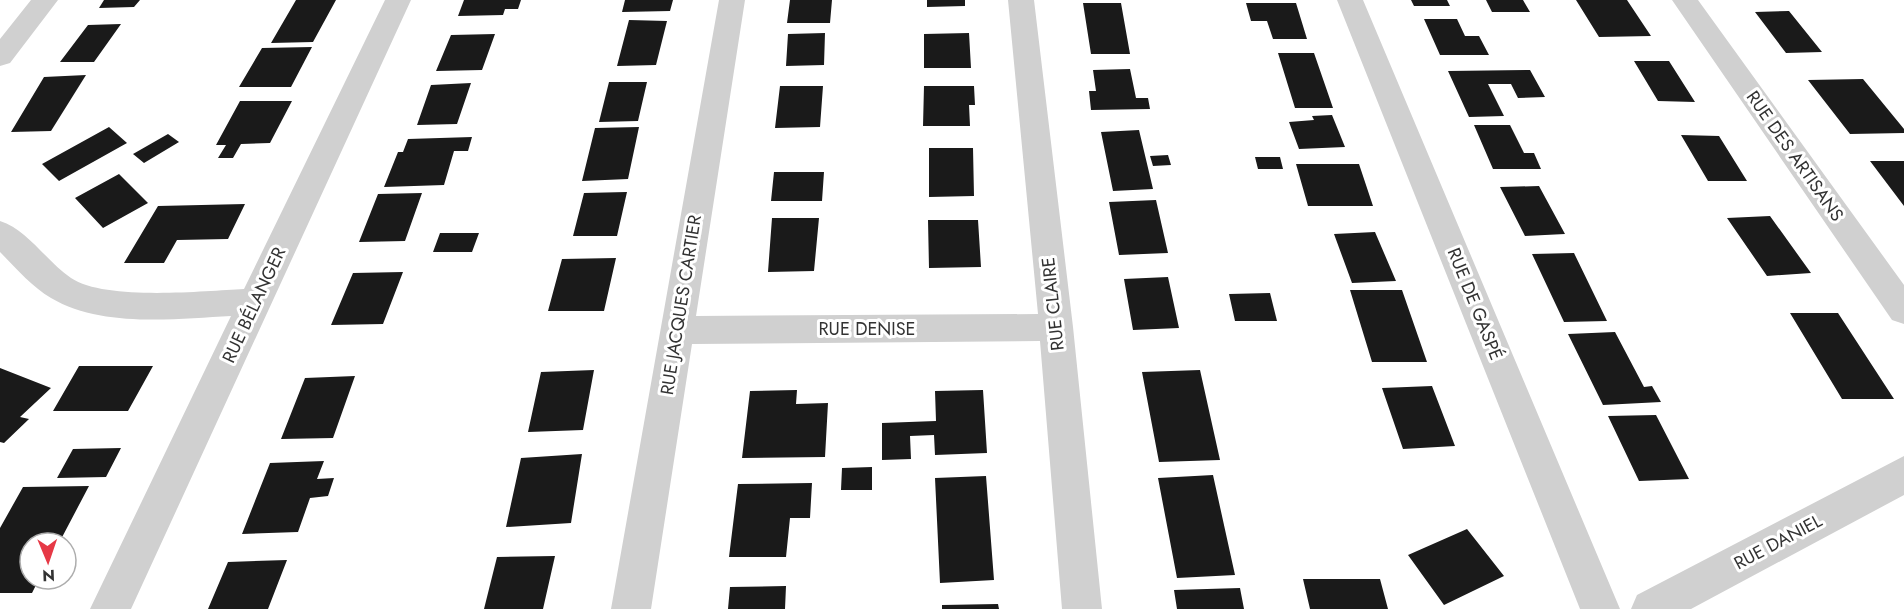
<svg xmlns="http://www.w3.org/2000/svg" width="1904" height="609" font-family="Jost,sans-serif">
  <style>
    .building { fill: #1a1a1a }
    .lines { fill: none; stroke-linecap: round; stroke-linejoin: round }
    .minor { fill: #d0d0d0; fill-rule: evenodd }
    .labels { text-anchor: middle; stroke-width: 6; stroke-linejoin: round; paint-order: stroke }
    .street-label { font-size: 18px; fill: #333; stroke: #fff }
  </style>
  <rect width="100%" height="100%" fill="#fff"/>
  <path class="building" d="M104,0H140L134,7L99,8Z
    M296,0H336L313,42L271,43Z
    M464,0H521L518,9H505L503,15L458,16Z
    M625,0H673L670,11L622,12Z
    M790,0H832L830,23H787Z
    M927,0H965V6L927,7Z
    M1411,0H1447L1450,6H1414Z
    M1486,0H1523L1530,12H1492Z
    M1576,0H1627L1651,36L1599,37Z
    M1083,3H1121L1130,54H1091Z
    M1246,3H1296L1307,39H1273L1267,21H1251Z
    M1789,11L1822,52L1786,53L1755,12Z
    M1424,19H1457L1465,36H1479L1489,55H1440Z
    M629,20L667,21L656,65L617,66Z
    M121,24L94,62H60L88,25Z
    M825,33L824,65L786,66L788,34Z
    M969,33L971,68H924V34Z
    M495,34L482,70L436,71L451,35Z
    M312,47L291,87H239L262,48Z
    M1278,53H1314L1333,108H1295Z
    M1634,61H1669L1695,102L1658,101Z
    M1130,69L1136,98H1148L1150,109L1091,110L1089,91H1096L1093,70Z
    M1530,70L1545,97L1518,98L1511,84H1488L1504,116L1469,117L1448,71Z
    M86,75L51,131L11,132L44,77Z
    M1863,79L1904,129V133L1850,134L1808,80Z
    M609,82H647L638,121L599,122Z
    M471,83L457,124L417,125L431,85Z
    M780,86H823L820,127L775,128Z
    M924,86H974L975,105H969L970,126H923Z
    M240,101H292L270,143L241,144L233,158H218L226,145H216Z
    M1332,115L1345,147L1299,149L1289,122L1314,120L1312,116Z
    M1474,125H1510L1524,153H1534L1541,169H1493Z
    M109,127L127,143L59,181L42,164Z
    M639,127L628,179L582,181L595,128Z
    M1139,130L1153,189L1113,191L1101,132Z
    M168,134L179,142L144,163L133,154Z
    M1681,135L1719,136L1747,181H1708Z
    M472,137L468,151H454L444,185L384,187L398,152H403L408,139Z
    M929,148H973L974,196L929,197Z
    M1168,155L1171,165L1153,166L1150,156Z
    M1255,157H1280L1283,169H1258Z
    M1870,161H1904V206Z
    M1296,164H1359L1373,206H1308Z
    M774,172H824L822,201H771Z
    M119,174L148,203L103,228L75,198Z
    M1539,186L1565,234L1525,236L1500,187Z
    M627,192L617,236H573L584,193Z
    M422,193L405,241L359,242L378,194Z
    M1156,200L1168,253L1119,255L1109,202Z
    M245,204L228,239L177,240L164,263H124L158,206Z
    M1770,216L1811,273L1767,276L1727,218Z
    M772,218H819L814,271L768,272Z
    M928,220H978L981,267L929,268Z
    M1375,232L1396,281L1352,283L1334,234Z
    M440,233H479L472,252H433Z
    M1574,253L1607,321L1564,322L1532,254Z
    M616,258L604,311H548L562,259Z
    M403,272L383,324L331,325L353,273Z
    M1168,277L1179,328L1133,330L1124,279Z
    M1350,290H1402L1427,362H1372Z
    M1270,293L1277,321H1235L1229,294Z
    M1790,313H1838L1894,399H1842Z
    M1615,332L1644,387L1652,386L1661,402L1603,405L1568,334Z
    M79,366H153L128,411H53Z
    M0,368L51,388L20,417L29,419L4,443L0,442Z
    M594,370L583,430L528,432L541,372Z
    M1200,370L1220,460L1159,462L1142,372Z
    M355,376L333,438L281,439L305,378Z
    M1432,386L1455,446L1403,449L1382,388Z
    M797,390L796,404L828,403L825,457L742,458L750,391Z
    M983,390L987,453L935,455L934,435L910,436L911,459L882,460V423L936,421L935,391Z
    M1656,415L1689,479L1639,481L1608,416Z
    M121,448L106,477L57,478L73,449Z
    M582,454L571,523L506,527L521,458Z
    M324,461L317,479L334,478L328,496L310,498L298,532L242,534L270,463Z
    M872,467V490H841L842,468Z
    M1213,475L1235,575L1177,578L1158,478Z
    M986,476L994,580L940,583L935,478Z
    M812,483L810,518H790L786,557H729L738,484Z
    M89,486L59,543H30V579H39L32,593H0V528L23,487Z
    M1467,529L1504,576L1444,605L1408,555Z
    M555,556L543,609H484L497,557Z
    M287,560L268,609H208L228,562Z
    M1303,579H1380L1388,609H1310Z
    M786,586L785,609H728L730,587Z
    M1240,588L1244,609H1177L1174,590Z
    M998,604L999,609H942V605Z"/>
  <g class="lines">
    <path class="minor" d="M31,0H58L10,63L0,66V39Z
      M385,0H411L131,609H90L231,316C175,319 102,328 51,298C32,287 16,268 0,252V221C28,230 47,262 71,278C105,301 203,291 244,289Z
      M719,0H745L696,316L1038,314L1008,0H1034L1073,327L1102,609H1062L1040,341L692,344L651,609H611Z
      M1337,0H1363L1620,609H1580Z
      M1672,0H1698L1904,285V324L1892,320Z
      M1904,456V495L1691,609H1631L1637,595Z"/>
  </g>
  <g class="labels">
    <g class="street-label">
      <text transform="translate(1795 156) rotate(55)" y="6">RUE DES ARTISANS</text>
      <text transform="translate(1053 304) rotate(-96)" y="6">RUE CLAIRE</text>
      <text transform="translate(1475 304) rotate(68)" y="6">RUE DE GASPÉ</text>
      <text transform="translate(254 305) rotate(-65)" y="6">RUE BÉLANGER</text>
      <text transform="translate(681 305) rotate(-81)" y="6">RUE JACQUES CARTIER</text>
      <text x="867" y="335">RUE DENISE</text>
      <text transform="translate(1778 542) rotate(-28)" y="6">RUE DANIEL</text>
    </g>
  </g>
  <g transform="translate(48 561) rotate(178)"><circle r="28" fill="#ffffff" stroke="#adadad" stroke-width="1.5"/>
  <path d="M0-4.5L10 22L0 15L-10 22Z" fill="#e63946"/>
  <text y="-9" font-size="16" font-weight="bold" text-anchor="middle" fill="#333333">N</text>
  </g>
</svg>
